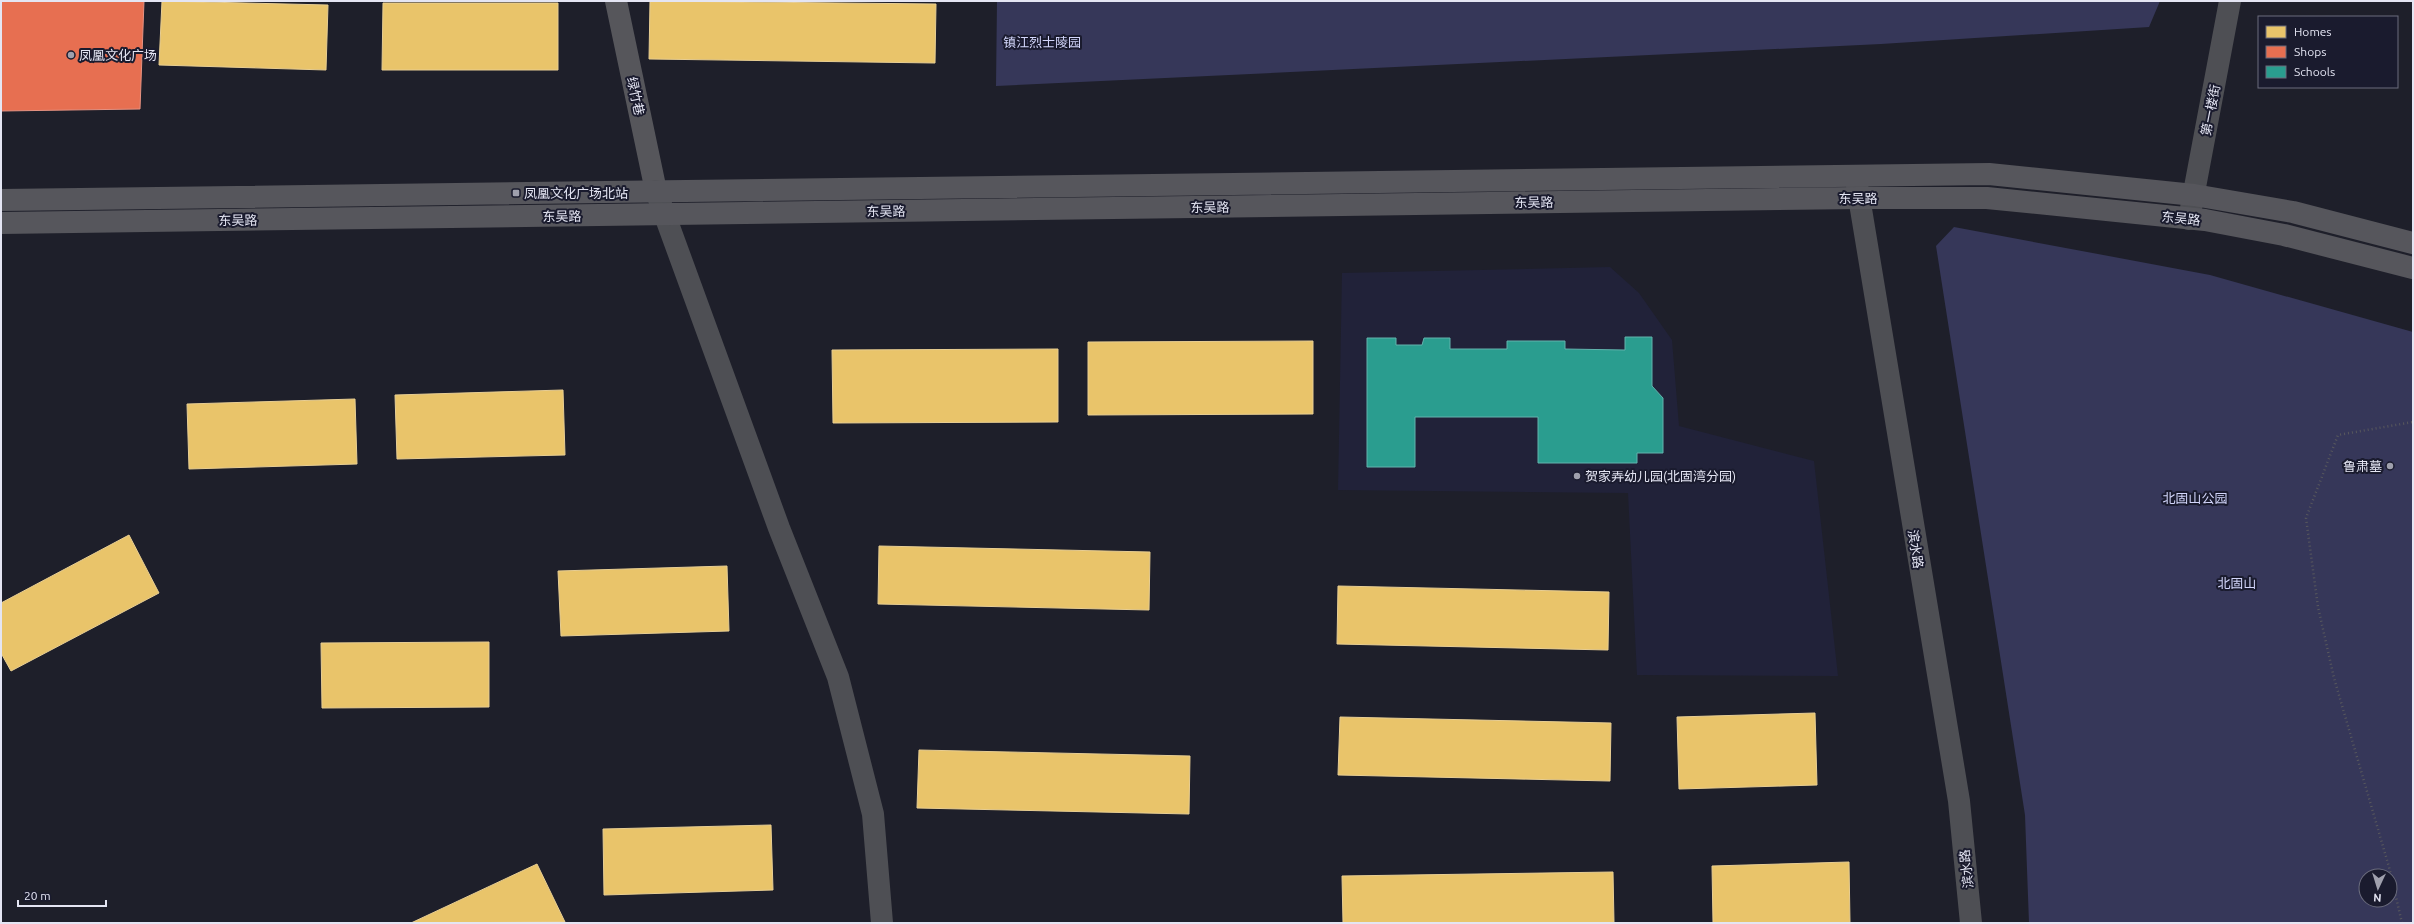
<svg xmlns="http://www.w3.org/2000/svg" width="2414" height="924" font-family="Ubuntu,'Noto Sans SC',sans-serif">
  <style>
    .built { fill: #212239 }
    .green { fill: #363759; fill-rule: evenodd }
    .homes { fill: #e9c46a; stroke: #e8ce93 }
    .shops { fill: #e76f51; stroke: #e69282 }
    .schools { fill: #2a9d8f; stroke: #62b3ad }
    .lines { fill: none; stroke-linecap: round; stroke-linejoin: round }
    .path { stroke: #58585d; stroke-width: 2.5; stroke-dasharray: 1 3; stroke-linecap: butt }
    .street { stroke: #56565b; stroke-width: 22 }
    .secondary { stroke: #4e4f54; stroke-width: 22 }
    .primary { stroke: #56565c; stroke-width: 22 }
    .poi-dot { fill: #9fa0ad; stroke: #1a1b2e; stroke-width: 1.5 }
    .labels { text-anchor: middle; stroke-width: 4; stroke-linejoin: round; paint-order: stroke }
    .park-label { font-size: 13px; fill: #d3d6fb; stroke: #1a1b2e }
    .poi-label { font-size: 13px; fill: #e4e5f3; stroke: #1a1b2e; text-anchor: start }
    .street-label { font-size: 13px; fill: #e4e5f3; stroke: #1a1b2e }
  </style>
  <rect width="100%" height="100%" fill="#1e1f2a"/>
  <path class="built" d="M1610,267L1639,293L1672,340L1679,426L1814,461L1838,676L1637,675L1628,493L1338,490L1342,273Z"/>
  <path class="green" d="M997,1H2160L2149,27L1881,44L996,86Z
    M1954,227L2210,275L2413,332V923H2029L2025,815L1936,246ZM2366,876H2390V900H2366Z"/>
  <path class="homes" d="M162,1L328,5L326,70L159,65Z
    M650,1L936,4L935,63L649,59Z
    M383,3H558V70H382Z
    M1313,341V414L1088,415V342Z
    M1058,349V422L833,423L832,350Z
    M563,390L565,455L397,459L395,395Z
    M355,399L357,464L189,469L187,404Z
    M129,535L159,593L11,671L1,653V603Z
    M879,546L1150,552L1149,610L878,604Z
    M727,566L729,631L561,636L558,571Z
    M1338,586L1609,592L1608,650L1337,644Z
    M489,642V707L322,708L321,643Z
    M1815,713L1817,785L1679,789L1677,717Z
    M1340,717L1611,723L1610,781L1338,775Z
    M919,750L1190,756L1189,814L917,808Z
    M771,825L773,890L604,895L603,829Z
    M1849,862L1850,923H1713L1712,866Z
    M537,864L565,922L411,923Z
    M1613,872L1614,923H1343L1342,876Z"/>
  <path class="shops" d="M1,1H144L140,109L1,111Z"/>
  <path class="schools" d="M1625,337H1652V386L1663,398V453H1637V463H1538V417H1415V467H1367V338H1396V345H1422L1424,338H1450V349H1507V341H1565V349L1625,350Z"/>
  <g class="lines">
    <path class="path" d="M2402,923L2389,867L2334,678L2318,607L2306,518L2338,435L2413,422"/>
    <path class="street" d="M616,1L656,191"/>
    <path class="secondary" d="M1856,179L1959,801L1971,923
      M656,191L779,528L838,677L873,814L882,923
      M2189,219L2230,1"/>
    <path class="primary" d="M1,200L1989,174L2194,195L2293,212L2413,243
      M1,223L1859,198H1987L2205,220L2284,235L2413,268"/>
  </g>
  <g class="poi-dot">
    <circle cx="71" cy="55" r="4"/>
    <rect x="512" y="189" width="8" height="8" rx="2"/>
    <circle cx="2390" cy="466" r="4"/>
    <circle cx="1577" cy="476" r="4"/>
  </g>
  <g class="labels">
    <g class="park-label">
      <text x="1042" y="47">镇江烈士陵园</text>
      <text x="2195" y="503">北固山公园</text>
      <text x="2237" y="588">北固山</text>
    </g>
    <g class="poi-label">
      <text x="79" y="60">凤凰文化广场</text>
      <text x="524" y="198">凤凰文化广场北站</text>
      <text x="2382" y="471" text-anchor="end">鲁肃墓</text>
      <text x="1585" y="481">贺家弄幼儿园(北固湾分园)</text>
    </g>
    <g class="street-label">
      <text transform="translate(636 96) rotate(78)" y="5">绿竹巷</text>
      <text transform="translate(2210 110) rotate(-79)" y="5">第一楼街</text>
      <text x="1858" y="203">东吴路</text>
      <text transform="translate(1534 202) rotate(-1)" y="5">东吴路</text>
      <text transform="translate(1210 207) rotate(-1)" y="5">东吴路</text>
      <text transform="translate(886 211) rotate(-1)" y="5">东吴路</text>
      <text transform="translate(562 216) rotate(-1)" y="5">东吴路</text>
      <text transform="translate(2181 218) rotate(6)" y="5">东吴路</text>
      <text transform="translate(238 220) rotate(-1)" y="5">东吴路</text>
      <text transform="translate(1916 549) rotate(81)" y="5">滨水路</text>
      <text transform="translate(1966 869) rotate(-96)" y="5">滨水路</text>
    </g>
  </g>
  <rect width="2414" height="924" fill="none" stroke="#e4e5f3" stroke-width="4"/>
  <rect x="2258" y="16" width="140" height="72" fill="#1a1b2e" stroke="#6b6c7d"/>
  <rect x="2266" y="26" width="20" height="12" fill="#e9c46a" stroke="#6b6c7d"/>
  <text x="2294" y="36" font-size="12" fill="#e4e5f3">Homes</text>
  <rect x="2266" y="46" width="20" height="12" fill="#e76f51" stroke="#6b6c7d"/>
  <text x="2294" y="56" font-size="12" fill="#e4e5f3">Shops</text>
  <rect x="2266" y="66" width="20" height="12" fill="#2a9d8f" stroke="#6b6c7d"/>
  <text x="2294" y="76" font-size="12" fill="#e4e5f3">Schools</text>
  <g transform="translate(2378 888) rotate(184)"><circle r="19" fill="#1a1b2e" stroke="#6b6c7d"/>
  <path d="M0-3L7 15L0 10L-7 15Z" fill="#9fa0ad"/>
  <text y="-6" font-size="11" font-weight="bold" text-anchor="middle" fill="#e4e5f3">N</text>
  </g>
  <path d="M18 900v6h88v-6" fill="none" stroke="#e4e5f3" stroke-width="2"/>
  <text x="24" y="900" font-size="12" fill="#e4e5f3" stroke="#1a1b2e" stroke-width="3" paint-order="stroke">20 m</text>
</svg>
